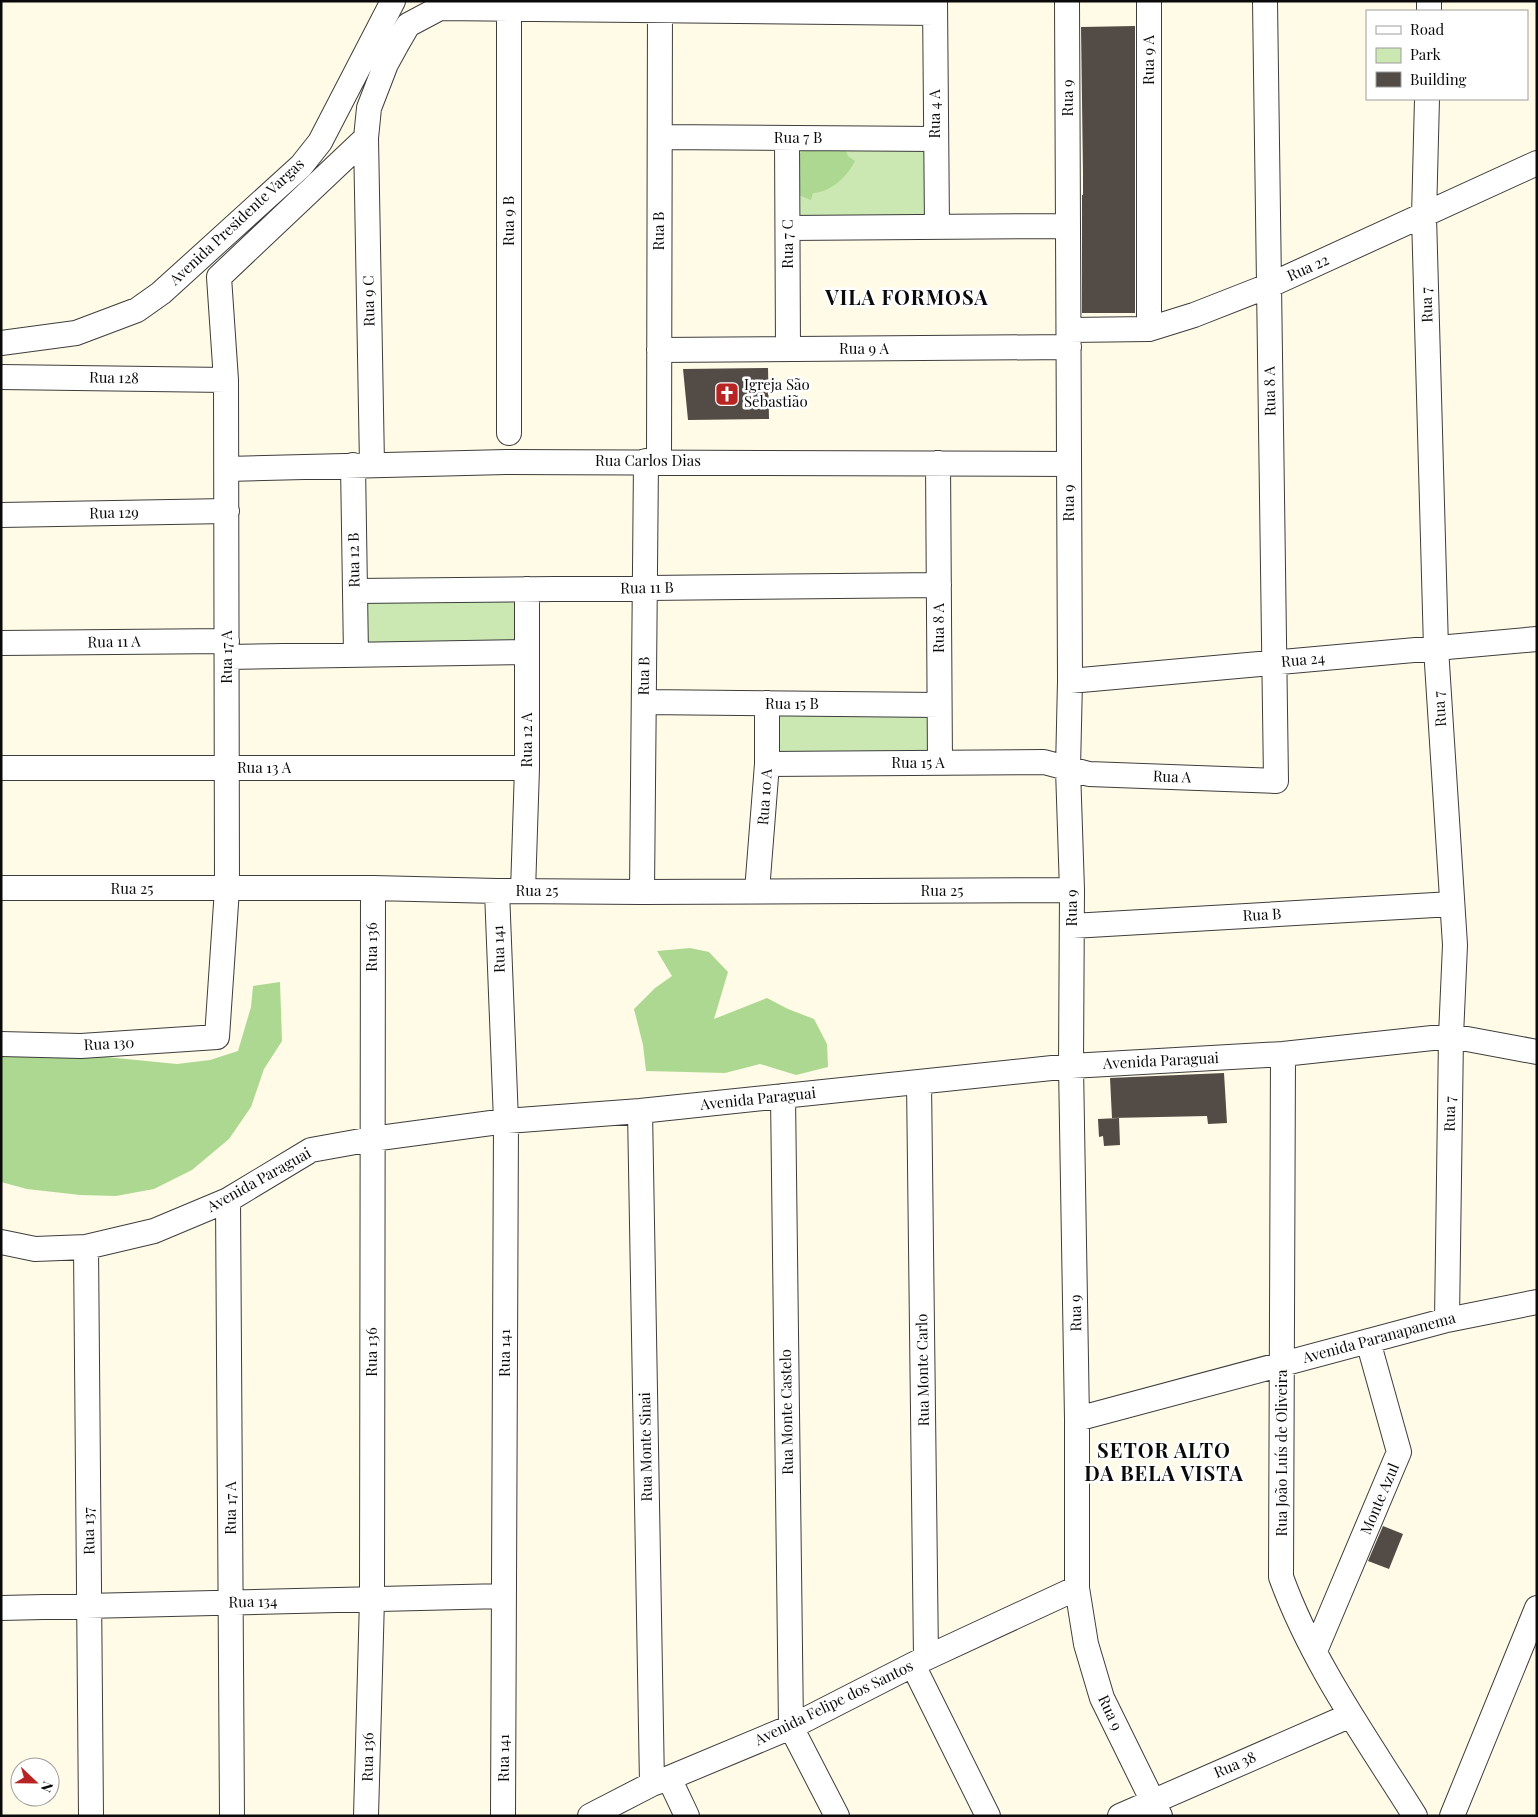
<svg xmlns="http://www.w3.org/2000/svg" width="1538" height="1817" font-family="'Playfair Display',serif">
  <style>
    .green { fill: #cbe8b2 }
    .forest { fill: #add891 }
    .building { fill: #524b46 }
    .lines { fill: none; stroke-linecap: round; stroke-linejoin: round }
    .minor-casing { stroke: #3d3d3d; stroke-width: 26 }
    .minor { stroke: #fff; stroke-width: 24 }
    .labels { text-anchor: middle; stroke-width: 5; stroke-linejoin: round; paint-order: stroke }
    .street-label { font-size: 15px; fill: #0a0a0a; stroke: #fff }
    .poi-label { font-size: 15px; fill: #0a0a0a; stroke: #fff; text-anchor: start }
    .district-label { font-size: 20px; font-weight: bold; letter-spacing: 1px; fill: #0a0a0a; stroke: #fff }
  </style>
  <rect width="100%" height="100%" fill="#fffbe6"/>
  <path class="green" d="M926,149V218L798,219V150Z
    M364,600H514L515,644H365Z
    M777,712H928V756L776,755Z"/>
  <path class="forest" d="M807,146L845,149L848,156L855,161C848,176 830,193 813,193L811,200L791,192L794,160Z
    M690,948L709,952L728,972L714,1019L767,998L788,1009L814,1019L827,1044L828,1067L796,1075L760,1064L725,1073L646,1071L643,1045L634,1009L655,988L672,976L657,951Z
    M280,982L282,1041L264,1069L251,1107L229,1139L192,1170L154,1189L116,1196L80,1195L27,1189L1,1182V1052H55L177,1064L210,1060L238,1051L251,1007L253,986Z"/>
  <path class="building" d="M1135,26V313H1082V195H1083V174L1081,27Z
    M768,368L769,419L688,420L683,369Z
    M1224,1073L1227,1123L1208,1124L1207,1116L1112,1118L1110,1078Z
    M1119,1118L1120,1145L1104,1146L1103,1136L1099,1137L1098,1119Z
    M1383,1526L1403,1534L1389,1569L1368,1561Z"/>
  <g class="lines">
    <g class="minor-casing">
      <path id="minor" d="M935,1L937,227
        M1067,1L1070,681L1068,769L1072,890L1071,1066L1077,1419V1588L1086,1644L1102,1698L1160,1816
        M1429,11V1
        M1427,99L1424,216L1436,648L1455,945L1451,1036L1447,1320
        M660,137L936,139
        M366,138L372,464
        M787,138L788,349
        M788,228L1068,226
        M1149,329V1
        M1069,330L1149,329L1194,315L1268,286L1537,163
        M1,343L76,333L137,310L161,293L301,166L320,142L393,1
        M659,350L1069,347
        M1,377L226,380
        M509,433V8
        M659,461L660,1
        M938,463L940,763
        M353,465L356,655
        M227,469L506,462L1069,464
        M1,515L227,511
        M355,591L939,585
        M1,643L227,641
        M227,657L527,652
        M1070,681L1537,639
        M644,702L939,705
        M767,764L1044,762L1089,774L1276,781L1265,1
        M1,768H527
        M1,888H373L497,891L642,892L1072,890
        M497,891L506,1121L503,1816
        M523,891L527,768V589
        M757,891L767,764V703
        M642,892L646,461
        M1072,926L1452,904
        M1,1044L81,1046L217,1037L227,889L226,380L219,277L366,138L369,108L386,64L397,44L408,25L440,8L935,13
        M1283,1054L1281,1577C1312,1663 1367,1739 1415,1816
        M919,1082L926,1658
        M783,1096L791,1727L837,1816
        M640,1111L652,1784
        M228,1200L232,1816
        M1,1242L35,1249L86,1247L154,1231L228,1200L311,1150L372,1139L506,1121L640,1111L1071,1066L1283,1054L1451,1036L1537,1052
        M86,1247L91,1816
        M1077,1419L1447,1320L1537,1302
        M1,1608L504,1596
        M1315,1651L1399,1452L1368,1341
        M913,1665L988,1816
        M669,1778L687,1816
        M366,1816L372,1599L373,888
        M590,1816L652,1784L669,1778L791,1727L926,1658L1077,1588
        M1120,1816L1351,1715
        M1452,1816L1537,1608"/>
    </g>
    <use href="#minor" class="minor"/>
  </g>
  <defs>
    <g id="church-square" transform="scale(1.25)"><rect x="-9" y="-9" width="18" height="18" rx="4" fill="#b82424" stroke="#fff"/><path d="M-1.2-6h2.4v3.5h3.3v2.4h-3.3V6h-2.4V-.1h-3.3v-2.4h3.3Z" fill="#fff"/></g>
  </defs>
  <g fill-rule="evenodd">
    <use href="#church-square" x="727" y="394"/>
  </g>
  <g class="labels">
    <g class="street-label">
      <text transform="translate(1149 60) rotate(-90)" y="5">Rua 9 A</text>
      <text transform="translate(1068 98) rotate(-90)" y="5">Rua 9</text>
      <text transform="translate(935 114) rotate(-90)" y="5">Rua 4 A</text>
      <text x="798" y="143">Rua 7 B</text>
      <text transform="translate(509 221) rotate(-90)" y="5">Rua 9 B</text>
      <text transform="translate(237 222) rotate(-43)" y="5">Avenida Presidente Vargas</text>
      <text transform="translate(659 231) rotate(-90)" y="5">Rua B</text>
      <text transform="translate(788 244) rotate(-90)" y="5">Rua 7 C</text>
      <text transform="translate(1308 268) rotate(-24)" y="5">Rua 22</text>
      <text transform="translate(369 301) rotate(-91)" y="5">Rua 9 C</text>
      <text transform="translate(1427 305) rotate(-92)" y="5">Rua 7</text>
      <text x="864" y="354">Rua 9 A</text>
      <text transform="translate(114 378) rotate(1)" y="5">Rua 128</text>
      <text transform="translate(1270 391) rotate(-91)" y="5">Rua 8 A</text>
      <text x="648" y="466">Rua Carlos Dias</text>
      <text transform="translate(1069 503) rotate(-90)" y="5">Rua 9</text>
      <text transform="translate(114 513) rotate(-1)" y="5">Rua 129</text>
      <text transform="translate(354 560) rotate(-91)" y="5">Rua 12 B</text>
      <text transform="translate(647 588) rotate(-1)" y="5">Rua 11 B</text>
      <text transform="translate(939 628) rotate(-90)" y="5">Rua 8 A</text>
      <text transform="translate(114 642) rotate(-1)" y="5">Rua 11 A</text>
      <text transform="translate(227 657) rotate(-90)" y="5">Rua 17 A</text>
      <text transform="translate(1303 660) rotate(-5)" y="5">Rua 24</text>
      <text transform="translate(644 676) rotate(-89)" y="5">Rua B</text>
      <text x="792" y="709">Rua 15 B</text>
      <text transform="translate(1440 709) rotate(-94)" y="5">Rua 7</text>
      <text transform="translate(527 740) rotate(-90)" y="5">Rua 12 A</text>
      <text x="918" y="768">Rua 15 A</text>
      <text x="264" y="773">Rua 13 A</text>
      <text transform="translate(1172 777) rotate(2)" y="5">Rua A</text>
      <text transform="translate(765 797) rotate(-86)" y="5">Rua 10 A</text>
      <text x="132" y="894">Rua 25</text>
      <text x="537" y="896">Rua 25</text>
      <text x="942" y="896">Rua 25</text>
      <text transform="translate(1072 908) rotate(-90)" y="5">Rua 9</text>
      <text transform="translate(1262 915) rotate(-3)" y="5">Rua B</text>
      <text transform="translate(372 947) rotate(-90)" y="5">Rua 136</text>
      <text transform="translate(499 949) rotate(-92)" y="5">Rua 141</text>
      <text transform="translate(109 1044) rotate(-3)" y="5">Rua 130</text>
      <text transform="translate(1161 1061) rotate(-3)" y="5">Avenida Paraguai</text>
      <text transform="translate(758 1099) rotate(-6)" y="5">Avenida Paraguai</text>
      <text transform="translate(1450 1114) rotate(-89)" y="5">Rua 7</text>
      <text transform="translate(259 1180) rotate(-29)" y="5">Avenida Paraguai</text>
      <text transform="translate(1076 1313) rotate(-91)" y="5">Rua 9</text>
      <text transform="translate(1379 1338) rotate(-15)" y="5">Avenida Paranapanema</text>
      <text transform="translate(372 1352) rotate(-90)" y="5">Rua 136</text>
      <text transform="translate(505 1353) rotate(-90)" y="5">Rua 141</text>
      <text transform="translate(923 1370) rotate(-91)" y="5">Rua Monte Carlo</text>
      <text transform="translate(787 1412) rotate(-91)" y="5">Rua Monte Castelo</text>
      <text transform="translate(646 1447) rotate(-91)" y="5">Rua Monte Sinai</text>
      <text transform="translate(1282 1453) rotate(-90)" y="5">Rua João Luís de Oliveira</text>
      <text transform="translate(1380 1499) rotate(-67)" y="5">Monte Azul</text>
      <text transform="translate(231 1508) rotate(-90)" y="5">Rua 17 A</text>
      <text transform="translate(89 1531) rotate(-91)" y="5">Rua 137</text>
      <text transform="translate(253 1602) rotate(-1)" y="5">Rua 134</text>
      <text transform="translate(834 1703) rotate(-26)" y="5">Avenida Felipe dos Santos</text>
      <text transform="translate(1110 1713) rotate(65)" y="5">Rua 9</text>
      <text transform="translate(368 1757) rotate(-89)" y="5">Rua 136</text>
      <text transform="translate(504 1758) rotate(-90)" y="5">Rua 141</text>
      <text transform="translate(1235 1765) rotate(-23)" y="5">Rua 38</text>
    </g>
    <g class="poi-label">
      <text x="744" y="390">Igreja São<tspan x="744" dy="17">Sebastião</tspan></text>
    </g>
    <g class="district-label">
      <text x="907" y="305">VILA FORMOSA</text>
      <text x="1164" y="1458">SETOR ALTO<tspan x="1164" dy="23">DA BELA VISTA</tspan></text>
    </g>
  </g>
  <rect width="1538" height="1817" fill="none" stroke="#0a0a0a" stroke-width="5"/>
  <rect x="1366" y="10" width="162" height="90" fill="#ffffff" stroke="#9d9d9d"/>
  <rect x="1376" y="26" width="25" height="8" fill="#ffffff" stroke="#9d9d9d"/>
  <text x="1410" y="35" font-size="15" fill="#0a0a0a">Road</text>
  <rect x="1376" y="48" width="25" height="15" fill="#cbe8b2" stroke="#9d9d9d"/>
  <text x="1410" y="60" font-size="15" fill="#0a0a0a">Park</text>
  <rect x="1376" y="72" width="25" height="15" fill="#524b46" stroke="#9d9d9d"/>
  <text x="1410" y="85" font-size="15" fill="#0a0a0a">Building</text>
  <g transform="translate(35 1782) rotate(112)"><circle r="24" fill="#ffffff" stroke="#9d9d9d"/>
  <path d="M0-4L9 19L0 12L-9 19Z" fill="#b82424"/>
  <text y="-8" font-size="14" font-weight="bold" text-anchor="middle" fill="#0a0a0a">N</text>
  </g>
</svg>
